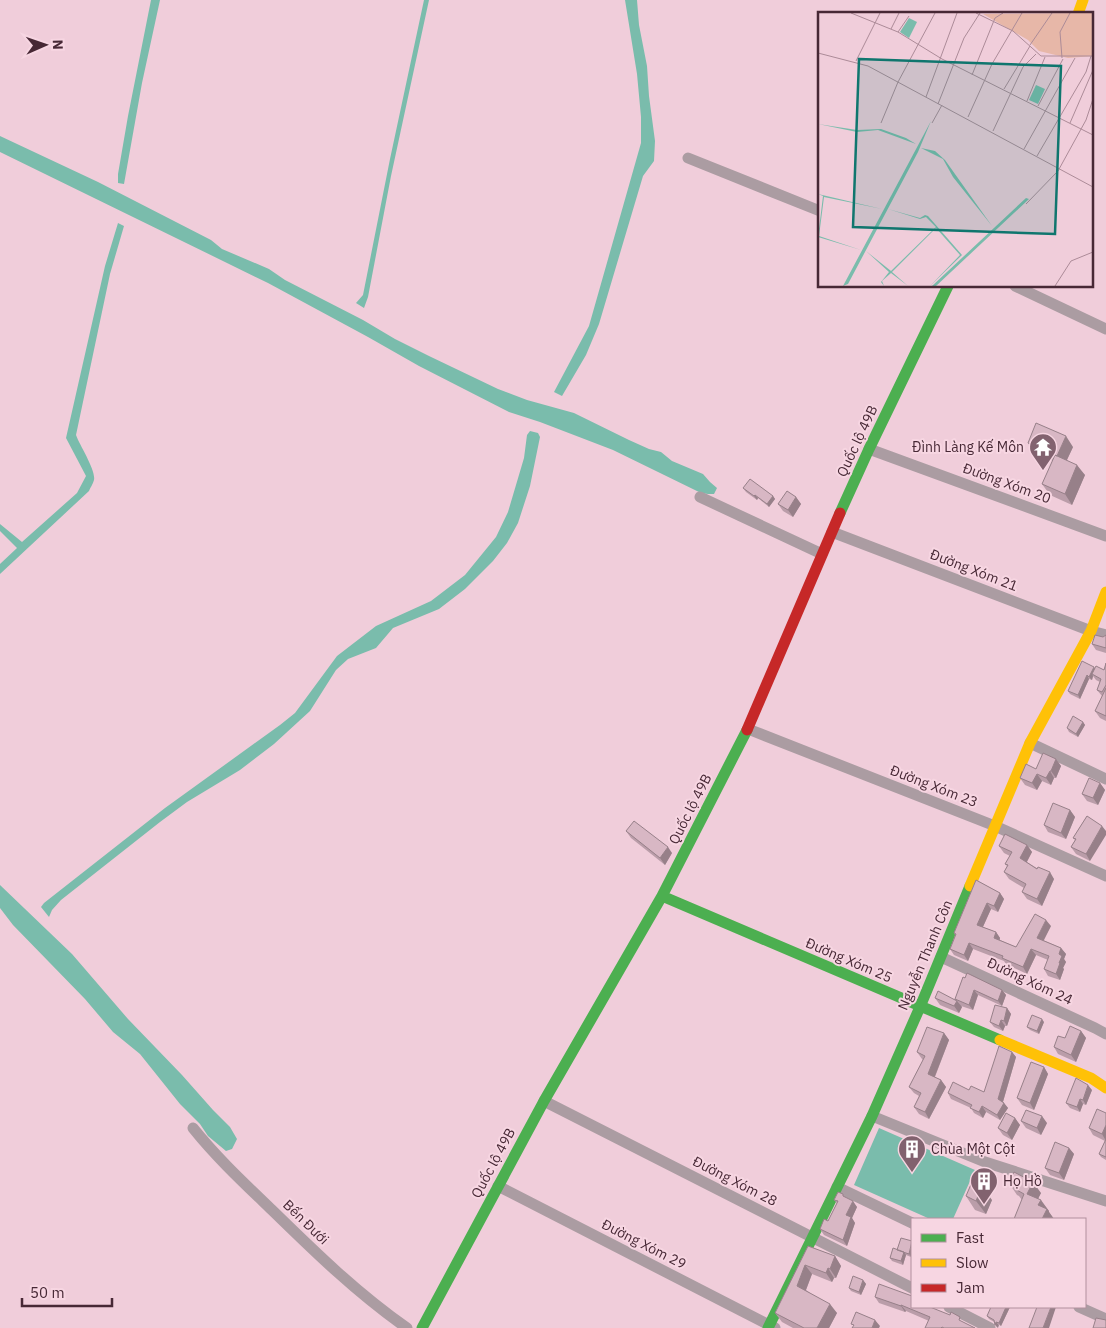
<svg xmlns="http://www.w3.org/2000/svg" width="1106" height="1328" font-family="'IBM Plex Sans',sans-serif">
  <style>
    .water { fill: #7abcac }
    .lines { fill: none; stroke-linecap: round; stroke-linejoin: round }
    .street { stroke: #ab9ca2; stroke-width: 11 }
    .fast { stroke: #4caf50; stroke-width: 11 }
    .slow { stroke: #ffc107; stroke-width: 11 }
    .jam { stroke: #c62828; stroke-width: 11 }
    .wall { fill: #ba9da9 }
    .shaded-wall { fill: #978089 }
    .building { fill: #d8b7c4; stroke: #978089 }
    .labels { text-anchor: middle; stroke-width: 4; stroke-linejoin: round; paint-order: stroke }
    .street-label { font-size: 14px; fill: #472835; stroke: #f7d6e2 }
    .poi-label { font-size: 14px; fill: #472835; stroke: #f7d6e2; text-anchor: start }
    .inset-road { fill: none; stroke: #ac8b98; stroke-width: 1 }
    .view { fill: #0f766e; fill-opacity: 0.15; stroke: #0f766e; stroke-width: 2.5 }
    .inset-edge { fill: none; stroke: #472835; stroke-width: 2.5 }
  </style>
  <rect width="100%" height="100%" fill="#f0cdda"/>
  <path class="water" d="M151,0H160L142,83L124,184L118,183V174L128,116Z
    M424,0H429L391,176L368,297L364,308L356,303L363,295L390,159Z
    M625,0H637L639,25L647,66L649,96L655,141L654,161L643,176L599,324L586,355L562,396L554,392L589,326L641,143V117L637,74Z
    M0,136L98,182L211,240L222,249L269,269L285,280L363,320L395,339L429,356L498,389L527,400L574,413L629,440L649,449L661,452L672,461L703,474L710,482L717,488L714,494H708L701,493L613,450L540,422L509,412L419,366L368,337L268,283L0,152Z
    M118,223L124,226L110,274L76,435C80,446 96,470 94,480C93,484 90,488 89,491L0,574V564L17,548L0,531V524L22,542L77,493L86,476L66,438L105,266Z
    M530,431L538,433L540,437L530,486L518,523L507,543L493,561L465,589L439,609L393,628L376,648L348,659L336,670L310,711L274,744L240,770L187,802L160,822L61,900L52,910L49,917L41,907L44,903L165,808L280,725L295,713L337,656L376,626L431,601L465,575L496,537L508,512L524,458L527,435Z
    M0,885L72,954L128,1019L182,1075L213,1110L230,1127L237,1139L232,1149L226,1151L208,1136L200,1124L180,1104L140,1054L113,1032L85,999L13,925L0,908Z
    M879,1128L975,1170L953,1219H930L854,1185Z"/>
  <g class="lines">
    <path class="street" d="M688,158L820,211
      M1015,286L1106,329
      M869,449L1106,536
      M700,497L822,554
      M832,532L1091,631L1106,635
      M748,729L995,826L1106,876
      M1030,743L1106,779
      M941,957L1095,1028L1106,1034
      M544,1101L912,1288
      M872,1116L985,1162L1106,1201
      M193,1128C217,1158 245,1184 272,1210C315,1252 358,1294 407,1328
      M498,1186L775,1328
      M837,1187L912,1223
      M949,1307L990,1328
      M1079,1307L1106,1319"/>
    <path class="fast" d="M840,513L869,449L948,286
      M662,896L1000,1040
      M422,1328L544,1101L662,896L747,730
      M768,1328L872,1116L920,1007L970,886"/>
    <path class="slow" d="M1078,14L1083,0
      M970,886L1030,743L1091,631L1106,592
      M1000,1040L1091,1078L1106,1088"/>
    <path class="jam" d="M747,730L840,513"/>
  </g>
  <path class="wall" d="M1028,443L1073,447L1067,460L1085,475L1072,505L1050,495L1042,484L1053,461L1035,453Z
    M743,488L773,496L775,499L769,507L758,498L757,500L746,492Z
    M796,497L801,504L793,517L783,511L778,504Z
    M1106,635V653L1096,650L1092,644Z
    M1106,663V721L1100,718L1095,711L1102,696L1097,690L1100,682L1096,680L1093,676L1092,680L1089,679L1080,699L1070,694L1068,691L1095,668L1104,670Z
    M1083,722L1085,725L1078,737L1069,732L1067,728Z
    M1056,759L1061,766L1056,778H1054L1051,785L1042,781L1037,790L1025,785L1020,778L1036,769Z
    M1100,783L1105,790L1098,805L1087,801L1082,794Z
    M1070,810L1075,817L1066,839L1048,832L1044,825Z
    M1087,816L1090,861L1076,854L1071,847L1075,840L1073,838Z
    M626,831L672,853L665,865L631,838Z
    M1027,845L1032,852L1027,862L1054,879L1042,906L1027,899L1022,892L1024,888L1009,879L1004,872L1007,866L1005,864L1010,856L1004,853L999,846Z
    M976,880L1000,893L1004,899L998,912L991,909L983,927L996,932L1000,938V940L1016,947L1051,926L1043,940L1061,948L1066,954L1064,959L1066,962L1063,968L1064,969L1060,980L1048,976L1044,969L1048,960L1036,955L1027,974L1006,964L1004,961L973,949L968,961L954,955L950,949L955,935L954,933Z
    M963,977L1002,990L1006,995L1002,1006L978,995L973,1010L961,1006L962,1007L959,1013L940,1005L935,998L955,999Z
    M1007,1008L1011,1014L1007,1026H1005L1003,1031L994,1027L990,1022Z
    M1044,1022L1039,1034L1030,1030L1027,1027Z
    M1081,1031L1086,1038L1076,1062L1058,1054L1054,1047L1065,1038Z
    M944,1033L949,1040L935,1077L941,1080L946,1087L929,1119L919,1114L914,1107L919,1096L914,1093L909,1087L923,1060L922,1059L917,1052Z
    M1012,1052L1016,1057L1003,1102L1008,1108L1000,1120L986,1112L983,1118L974,1113L971,1108L951,1099L948,1093L969,1090L984,1092Z
    M1044,1067L1048,1074L1034,1110L1022,1105L1017,1098Z
    M1092,1090L1086,1105L1083,1104L1080,1112L1070,1108L1066,1103Z
    M1106,1113V1160L1101,1157L1099,1154L1105,1141L1093,1135L1089,1128Z
    M1015,1118L1020,1125L1012,1140L1003,1135L998,1128Z
    M1021,1121L1047,1123L1041,1135L1026,1128Z
    M1069,1148L1074,1154L1064,1180L1050,1175L1045,1168Z
    M1009,1183L1041,1193L1038,1198L1049,1211V1212L1054,1219H1014L1022,1200L1019,1196L1017,1195Z
    M843,1194L846,1198L857,1207L852,1218L855,1223L847,1246L824,1235L820,1229L828,1221L837,1203L834,1200Z
    M966,1196L992,1200L986,1214L975,1210Z
    M901,1238L911,1257L906,1255L903,1265L892,1261L890,1258L897,1250Z
    M808,1246L835,1256L841,1266L836,1278H834L832,1282L812,1274L806,1290L837,1313L829,1328H793L782,1322L775,1313Z
    M863,1280L866,1284L861,1295L851,1291L849,1288Z
    M875,1297L912,1307L964,1323L975,1328H925L929,1321L906,1311L905,1312L879,1303Z
    M1010,1307L1001,1326L989,1319L987,1316Z"/>
  <path class="shaded-wall" d="M1066,436L1073,447L1064,466L1057,456Z
    M1077,465L1085,475L1072,505L1065,494Z
    M755,495L758,498L757,500L754,496Z
    M773,496L775,499L769,507L767,504Z
    M796,497L801,504L793,517L788,510Z
    M1094,667L1096,670L1092,674L1093,676L1092,680L1089,677Z
    M1087,675L1089,679L1080,699L1078,695Z
    M1083,722L1085,725L1078,737L1076,734Z
    M1056,759L1061,766L1056,778L1051,771Z
    M1050,771L1054,778L1051,785L1046,778Z
    M1037,774L1042,781L1037,790L1032,783Z
    M1100,783L1105,790L1098,805L1093,798Z
    M1070,810L1075,817L1066,839L1061,833Z
    M1102,826L1106,831V835L1090,861L1086,854Z
    M1027,845L1032,852L1025,865L1020,858Z
    M668,847L672,853L665,865L660,858Z
    M1050,872L1054,879L1042,906L1037,899Z
    M1000,893L1004,899L998,912L994,906Z
    M987,903L991,909L981,931L977,925Z
    M1046,920L1051,926L1042,944L1037,938Z
    M996,932L1000,938L998,944L994,938Z
    M969,943L973,949L968,961L964,955Z
    M1061,948L1066,954L1064,959L1066,962L1063,968L1064,969L1060,980L1056,974L1059,963V954Z
    M1031,949L1036,955L1027,974L1023,967Z
    M974,990L978,995L973,1010L969,1005Z
    M1002,990L1006,995L1002,1006L998,1001Z
    M957,1001L962,1007L959,1013L954,1006Z
    M1007,1008L1011,1014L1007,1026L1004,1021Z
    M1042,1019L1044,1022L1039,1034L1037,1031Z
    M1001,1020L1005,1026L1003,1031L999,1026Z
    M1081,1031L1086,1038L1076,1062L1071,1055Z
    M944,1033L949,1040L933,1081L928,1074Z
    M1012,1052L1016,1057L1002,1105L998,1099Z
    M1044,1067L1048,1074L1034,1110L1030,1103Z
    M941,1080L946,1087L929,1119L925,1112Z
    M1088,1085L1092,1090L1086,1105L1083,1100Z
    M1080,1099L1083,1104L1080,1112L1077,1107Z
    M1004,1103L1008,1108L1000,1120L997,1115Z
    M982,1106L986,1112L983,1118L979,1112Z
    M1042,1116L1047,1123L1041,1135L1037,1128Z
    M1015,1118L1020,1125L1012,1140L1007,1133Z
    M1106,1125V1141L1102,1134Z
    M1069,1148L1074,1154L1064,1180L1059,1173Z
    M1033,1182L1041,1193L1035,1205L1027,1194Z
    M982,1186L992,1200L986,1214L976,1201Z
    M1041,1200L1049,1211V1212L1054,1219H1042L1038,1205Z
    M853,1201L857,1207L852,1218L855,1223L847,1246L843,1240L846,1215Z
    M912,1243V1254L911,1257L909,1254Z
    M904,1252L906,1255L903,1265L901,1261Z
    M835,1256L841,1266L836,1278L830,1269Z
    M805,1265L812,1274L804,1295L797,1286Z
    M828,1268L834,1278L832,1282L826,1273Z
    M863,1280L866,1284L861,1295L859,1292Z
    M830,1304L837,1313L829,1328H817Z
    M901,1305L906,1311L905,1312L901,1306Z
    M1006,1307H1010L1001,1326L999,1323Z
    M1051,1307H1056L1049,1328H1043Z
    M875,1320L880,1326L879,1328H872Z
    M996,1322L999,1325L998,1328L995,1325Z"/>
  <path class="building" d="M1036,423L1066,436L1057,456L1028,443Z
    M1055,455L1077,465L1065,494L1042,484Z
    M750,479L773,496L767,504L755,495L754,496L743,488Z
    M787,491L796,497L788,510L778,504Z
    M1095,635L1103,637L1106,635V648L1092,644Z
    M1082,661L1094,667L1089,677L1087,675L1078,695L1068,691Z
    M1106,663V685L1102,692L1097,690L1101,679L1092,674L1096,666L1104,670Z
    M1106,688V716L1095,711Z
    M1073,716L1083,722L1076,734L1067,728Z
    M1043,753L1056,759L1051,771H1050L1046,778L1037,774L1032,783L1020,778L1026,764L1036,769Z
    M1089,778L1100,783L1093,798L1082,794Z
    M1053,803L1070,810L1061,833L1044,825Z
    M1087,816L1102,826L1086,854L1071,847L1076,839L1073,838Z
    M634,821L668,847L660,858L626,831Z
    M1005,834L1027,845L1020,858L1037,869L1038,867L1050,872L1037,899L1022,892L1026,884L1004,872L1008,865L1005,864L1012,852L999,846Z
    M976,880L1000,893L994,906L987,903L977,925L996,932L994,938L1016,947L1035,914L1046,920L1037,938L1061,948L1059,954L1062,956L1059,963H1060L1056,974L1044,969L1049,956L1031,949L1023,967L1002,958L1003,956L969,943L964,955L950,949L956,934L954,933Z
    M967,973L1002,990L998,1001L974,990L969,1005L955,999L963,977L965,978Z
    M938,991L957,1001L954,1006L935,998Z
    M995,1005L1007,1008L1004,1021L1001,1020L999,1026L990,1022Z
    M1032,1015L1042,1019L1037,1031L1027,1027Z
    M1070,1026L1081,1031L1071,1055L1054,1047L1058,1036L1065,1038Z
    M927,1027L944,1033L928,1074L941,1080L925,1112L914,1107L921,1093L909,1087L925,1056L917,1052Z
    M999,1046L1012,1052L998,1099L1004,1103L997,1115L982,1106L979,1112L970,1108L972,1105L948,1093L953,1082L969,1090L971,1086L984,1092Z
    M1031,1062L1044,1067L1030,1103L1017,1098Z
    M1076,1078L1088,1085L1083,1100L1080,1099L1077,1107L1066,1103Z
    M1097,1109L1106,1113V1125L1102,1134L1089,1128Z
    M1026,1110L1042,1116L1037,1128L1021,1121Z
    M1006,1113L1015,1118L1007,1133L998,1128Z
    M1106,1139V1157L1099,1154Z
    M1055,1142L1069,1148L1059,1173L1045,1168Z
    M1014,1172L1033,1182L1027,1194L1041,1200L1038,1205L1047,1209L1042,1219H1014L1024,1194L1015,1189L1016,1187L1009,1183Z
    M972,1182L982,1186L976,1201L966,1196Z
    M838,1192L843,1194V1196L853,1201L846,1215L851,1217L843,1240L820,1229L824,1219L828,1221L838,1201L834,1200Z
    M901,1238L912,1241L909,1254L897,1250Z
    M808,1246L835,1256L830,1269L828,1268L826,1273L805,1265L797,1286L830,1304L817,1328H804L775,1313Z
    M893,1248L904,1252L901,1261L890,1258Z
    M853,1276L863,1280L859,1292L849,1288Z
    M879,1284L912,1296V1307H930L950,1315L951,1312L960,1317L959,1320L975,1328H944L942,1327L941,1328H925L930,1317L901,1305V1306L875,1297Z
    M991,1307H1006L999,1323L996,1322L995,1325L994,1320L987,1316Z
    M1037,1307H1051L1043,1328H1029Z
    M856,1312L875,1320L872,1328H852L854,1325L851,1324Z
    M1096,1318L1106,1320V1328H1093Z"/>
  <defs>
    <g id="temple-pin" transform="scale(1.4375)"><path d="M0 17L-7.5 6A9.5 9.5 0 1 1 7.5 6Z" fill="#82626f" stroke="#f7d6e2"/><path d="M0-6L5-2H3V0L6.5 2.5H4V6H1.5V3h-3V6H-4V2.5H-6.5L-3 0V-2H-5Z" fill="#fff"/></g>
    <g id="building-pin" transform="scale(1.4375)"><path d="M0 17L-7.5 6A9.5 9.5 0 1 1 7.5 6Z" fill="#82626f" stroke="#f7d6e2"/><path d="M-4-6H4V6H1V3H-1V6H-4ZM-2.5-4.3h1.7v1.8h-1.7ZM.8-4.3h1.7v1.8H.8ZM-2.5-1h1.7V.8h-1.7ZM.8-1h1.7V.8H.8Z" fill="#fff"/></g>
  </defs>
  <g fill-rule="evenodd">
    <use href="#temple-pin" x="1043" y="447"/>
    <use href="#building-pin" x="912" y="1149"/>
    <use href="#building-pin" x="984" y="1181"/>
  </g>
  <g class="labels">
    <g class="street-label">
      <text transform="translate(857 441) rotate(-65)" y="5">Quốc lộ 49B</text>
      <text transform="translate(1007 483) rotate(20)" y="5">Đường Xóm 20</text>
      <text transform="translate(974 570) rotate(21)" y="5">Đường Xóm 21</text>
      <text transform="translate(934 786) rotate(21)" y="5">Đường Xóm 23</text>
      <text transform="translate(690 809) rotate(-63)" y="5">Quốc lộ 49B</text>
      <text transform="translate(925 955) rotate(-67)" y="5">Nguyễn Thanh Côn</text>
      <text transform="translate(849 960) rotate(23)" y="5">Đường Xóm 25</text>
      <text transform="translate(1030 981) rotate(25)" y="5">Đường Xóm 24</text>
      <text transform="translate(493 1163) rotate(-62)" y="5">Quốc lộ 49B</text>
      <text transform="translate(735 1181) rotate(27)" y="5">Đường Xóm 28</text>
      <text transform="translate(306 1222) rotate(44)" y="5">Bến Đưới</text>
      <text transform="translate(644 1244) rotate(27)" y="5">Đường Xóm 29</text>
    </g>
    <g class="poi-label">
      <text x="1024" y="452" text-anchor="end">Đình Làng Kế Môn</text>
      <text x="931" y="1154">Chùa Một Cột</text>
      <text x="1003" y="1186">Họ Hồ</text>
    </g>
  </g>
  <g transform="translate(818 12)">
    <rect width="275" height="275" fill="#f0cdda"/>
    <path d="M275,1V44L250,46L221,39L210,28L165,2Z" fill="#e7b7a8"/>
    <path d="M91,6L99,10L91,26L82,20ZM218,73L227,77L220,92L211,88ZM113,109L100,140L30,272L25,274ZM0,112L39,118L63,117L88,126L98,132L60,118L39,120ZM103,136L117,139L127,148L174,214L135,165L125,147ZM0,182L64,197L6,185L1,224L43,238L0,225L5,184ZM208,186L211,187L118,274H114ZM70,197L102,206L107,203L110,204L144,243L112,274L142,243L118,216L74,260L90,274L73,261L64,269L66,274L63,270L71,260L48,239L73,259L118,215L108,205L102,207Z" fill="#7abcac"/>
    <path class="inset-road" d="M33,1L80,20L124,47L275,123M158,1L195,19L223,44H275M73,17L81,1M80,20L91,4M212,33L234,1M0,41L50,54L275,175M244,46L242,20L252,1M38,49L62,1M154,63L177,6L185,1M186,77L212,34M108,85L139,1M209,89L227,45M120,92L146,26L162,1M220,94L245,47M150,105L174,52L204,1M63,111L80,70L117,1M114,111L124,93M252,111L275,58M175,119L205,55L218,42M206,137L257,46M219,144L268,60L273,44M208,192L240,159L268,108L275,87M237,274L253,249L275,240"/>
    <path class="view" d="M41,47L243,54L237,222L35,215Z"/>
    <rect width="275" height="275" class="inset-edge"/>
  </g>
  <rect x="911" y="1218" width="175" height="90" fill="#f7d6e2" stroke="#b1909d"/>
  <rect x="921" y="1234" width="25" height="8" fill="#4caf50" stroke="#b1909d"/>
  <text x="956" y="1243" font-size="15" fill="#472835">Fast</text>
  <rect x="921" y="1259" width="25" height="8" fill="#ffc107" stroke="#b1909d"/>
  <text x="956" y="1268" font-size="15" fill="#472835">Slow</text>
  <rect x="921" y="1284" width="25" height="8" fill="#c62828" stroke="#b1909d"/>
  <text x="956" y="1293" font-size="15" fill="#472835">Jam</text>
  <g transform="translate(45 45) rotate(88)" stroke="#f7d6e2" stroke-width="4" paint-order="stroke">
  <path d="M0-4L9 19L0 12L-9 19Z" fill="#472835"/>
  <text y="-8" font-size="14" font-weight="bold" text-anchor="middle" fill="#472835">N</text>
  </g>
  <path d="M22 1298v8h90v-8" fill="none" stroke="#472835" stroke-width="2.5"/>
  <text x="30" y="1298" font-size="15" fill="#472835" stroke="#f7d6e2" stroke-width="4" paint-order="stroke">50 m</text>
</svg>
